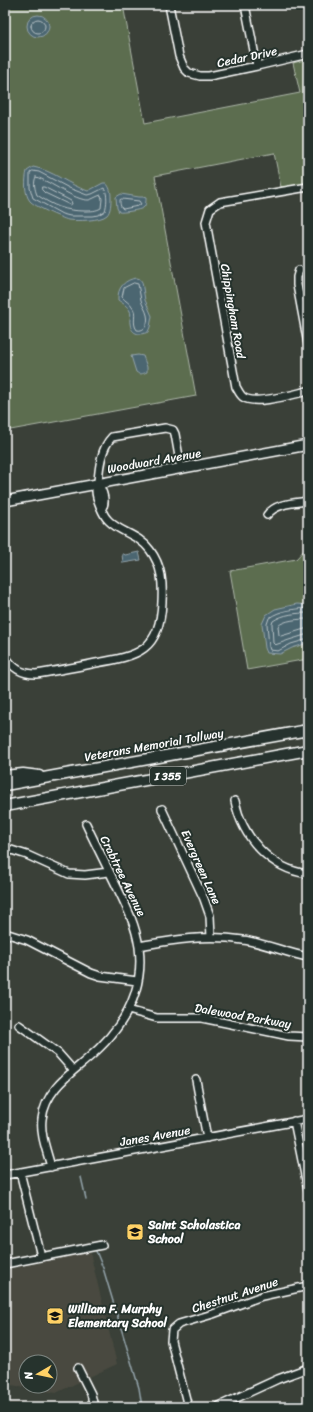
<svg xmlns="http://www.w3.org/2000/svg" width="313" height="1412" font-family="Sriracha,sans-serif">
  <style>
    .built { fill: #48493f; fill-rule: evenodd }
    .green { fill: #5b6d50; stroke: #adb6a8 }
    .water { fill: #4b6671; stroke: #93a3aa }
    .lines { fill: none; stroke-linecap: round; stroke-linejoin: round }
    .shore { stroke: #b7c2c6; stroke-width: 1 }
    .stream { stroke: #93a3aa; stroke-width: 1.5 }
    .minor-casing { stroke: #fff; stroke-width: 10 }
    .major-casing { stroke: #fff; stroke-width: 12 }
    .highway-casing { stroke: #fff; stroke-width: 13 }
    .minor { stroke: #26332d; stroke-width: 7 }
    .major { stroke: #26332d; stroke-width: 9 }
    .highway { stroke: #26332d; stroke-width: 10 }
    .labels { text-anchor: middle; stroke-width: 4; stroke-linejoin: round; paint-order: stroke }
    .shield { fill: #26332d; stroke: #bec2c0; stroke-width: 1 }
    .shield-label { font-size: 11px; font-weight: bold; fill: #fff }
    .street-label { font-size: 12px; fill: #fff; stroke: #26332d }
    .poi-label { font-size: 12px; font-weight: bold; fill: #fff; stroke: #26332d; text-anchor: start }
  </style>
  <rect width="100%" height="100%" fill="#3a4038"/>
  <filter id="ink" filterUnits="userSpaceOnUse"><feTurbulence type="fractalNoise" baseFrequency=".025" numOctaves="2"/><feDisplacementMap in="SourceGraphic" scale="8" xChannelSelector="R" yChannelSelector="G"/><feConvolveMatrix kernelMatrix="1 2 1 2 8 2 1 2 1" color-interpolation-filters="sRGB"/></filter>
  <g filter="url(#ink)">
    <path class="built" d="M90,1252L117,1364L56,1393L5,1384V1270ZM26,1362H50V1386H26Z"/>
    <path class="green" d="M5,5H123L145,123L300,93L293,63L308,59V184L281,187L274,153L155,176L196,396L5,431Z
      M308,546V659L247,670L230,571L296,559Z"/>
    <path class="water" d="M27 26a11 11 0 1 1 22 0a11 11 0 1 1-22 0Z
      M33,167C52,170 69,185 88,191L103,183H106C110,187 111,192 111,197C111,202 111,211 107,215C101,221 77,221 68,220C61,218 34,206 30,201C24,194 25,179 27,171Z
      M121,194L139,197H143L146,198C146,201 146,206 143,208C140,210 122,213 119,212L117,208L116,197Z
      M137,278L140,279L142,282L145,300L152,316L150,327L148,332C139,336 131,334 130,323C129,319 132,315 130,311C128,306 122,303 118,300C117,288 125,279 137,278Z
      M138,355L143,356L147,367V372C142,374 140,375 136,372L131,356Z
      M139,552L141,560L123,563L122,554H124L125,555Z
      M297,604L308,605V643L292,648L280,654L267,653L265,648L262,624L266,615L275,609Z"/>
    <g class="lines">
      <path class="shore" d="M31 26a7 7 0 1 1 14 0a7 7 0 1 1-14 0Z
        M33,171L39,172L69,188L87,195L92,194L104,188C108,194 107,204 105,211L98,215L92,216H70L62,214L33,198L30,188V173Z
        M36,177C50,181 75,201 89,200C93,199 97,196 101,195L102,199L101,208C96,211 91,211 85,211C65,211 54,206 37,195C35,190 33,182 36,177Z
        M42,187H44L71,201L72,204L70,205L45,193L42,190Z
        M122,199L139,201L141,204L138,206L123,209C120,207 120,203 120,200Z
        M134,283L138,284C139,289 140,295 141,300C142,305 146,310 147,315C149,323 145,332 137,330C131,322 138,314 132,307C130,303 125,301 122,297L124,288Z
        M308,608C295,609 280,610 269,618L267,624L269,647L270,650L278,651L291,644L308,639
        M308,613C297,613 283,614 273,621L272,624L273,643L275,645L289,640L308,634
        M308,619C299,619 284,620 278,626L279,635L281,636L308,628"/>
      <path class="stream" d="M81,1177L86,1199
        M94,1248L96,1251L103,1268L139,1388L142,1407"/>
      <g class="minor-casing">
        <path id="minor" d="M169,5L179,56L184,68L189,73L200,76H209L257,66L308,54
          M245,5L257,66
          M308,187L220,202L210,209L206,222L236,387C238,390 240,395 243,397C254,406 294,394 308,391
          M299,270L297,277V285L308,344
          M98,483C102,490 107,501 102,508
          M267,515C276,503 294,503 308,501
          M5,656C13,668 21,674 36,674C56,671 76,667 96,663C138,656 160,651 162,602C163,583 162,566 150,550C138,534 121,533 109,521C103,516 96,498 96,491C96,488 98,485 98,482C99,468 101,448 112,437L165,428L173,430L175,434L181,468
          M235,801C242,837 270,869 308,874
          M162,809L204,899L210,916L211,937
          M5,848L27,855L69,874L85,875L109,872
          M5,933L27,940L91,973L100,976L137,981
          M139,946C173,940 207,934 243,940C265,943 286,953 308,957
          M128,1010L157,1018H202L289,1036L308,1037
          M19,1025L58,1053L73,1070
          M196,1080L207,1138
          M294,1121L308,1190
          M51,1167C47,1151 40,1135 42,1119C45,1092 67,1076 86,1060C121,1031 145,994 139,947C135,921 124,902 113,879C104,861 95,843 86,824
          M20,1172L41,1256
          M5,1175L308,1119
          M5,1264L102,1245
          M78,1368L91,1394L94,1407
          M188,1407L171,1341L172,1330L179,1324L213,1314L262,1296L308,1286
          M217,1407L278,1379L308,1368"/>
      </g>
      <g class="major-casing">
        <path id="major" d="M5,501L308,445"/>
      </g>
      <g class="highway-casing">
        <path id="highway" d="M5,776L23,774L39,776
          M5,785L308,730
          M5,806L308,750"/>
      </g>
      <use href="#minor" class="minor"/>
      <use href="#major" class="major"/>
      <use href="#highway" class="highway"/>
    </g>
  </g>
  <defs>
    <g id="school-square" transform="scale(0.9)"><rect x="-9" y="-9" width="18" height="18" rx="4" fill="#ffd166" stroke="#26332d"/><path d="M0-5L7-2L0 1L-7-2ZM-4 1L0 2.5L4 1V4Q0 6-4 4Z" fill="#111"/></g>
  </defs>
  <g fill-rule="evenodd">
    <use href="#school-square" x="135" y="1232"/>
    <use href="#school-square" x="55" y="1316"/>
  </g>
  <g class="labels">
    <rect class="shield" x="150" y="767" width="36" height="18" rx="3"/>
    <g class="shield-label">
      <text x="168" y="780">I 355</text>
    </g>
    <g class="street-label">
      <text transform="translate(247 57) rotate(-12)" y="4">Cedar Drive</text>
      <text transform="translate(233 311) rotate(80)" y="4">Chippingham Road</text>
      <text transform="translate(154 461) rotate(-10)" y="4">Woodward Avenue</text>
      <text transform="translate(154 745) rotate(-10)" y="4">Veterans Memorial Tollway</text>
      <text transform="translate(201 867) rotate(66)" y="4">Evergreen Lane</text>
      <text transform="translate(123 876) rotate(64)" y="4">Crabtree Avenue</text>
      <text transform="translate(243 1016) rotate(10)" y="4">Dalewood Parkway</text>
      <text transform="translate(155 1136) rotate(-10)" y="4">Janes Avenue</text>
      <text transform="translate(235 1295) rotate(-18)" y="4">Chestnut Avenue</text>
    </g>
    <g class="poi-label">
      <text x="148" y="1229">Saint Scholastica<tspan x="148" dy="14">School</tspan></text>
      <text x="68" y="1313">William F. Murphy<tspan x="68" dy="14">Elementary School</tspan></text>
    </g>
  </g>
  <rect width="313" height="1412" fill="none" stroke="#26332d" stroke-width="20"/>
  <rect x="10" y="10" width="293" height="1392" fill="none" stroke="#fff" stroke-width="1.5" filter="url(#ink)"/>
  <g transform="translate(38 1374) rotate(261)"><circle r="19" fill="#26332d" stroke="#7d8581"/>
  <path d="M0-3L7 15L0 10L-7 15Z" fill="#ffd166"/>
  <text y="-6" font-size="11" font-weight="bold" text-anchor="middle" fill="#ffffff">N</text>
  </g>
</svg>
